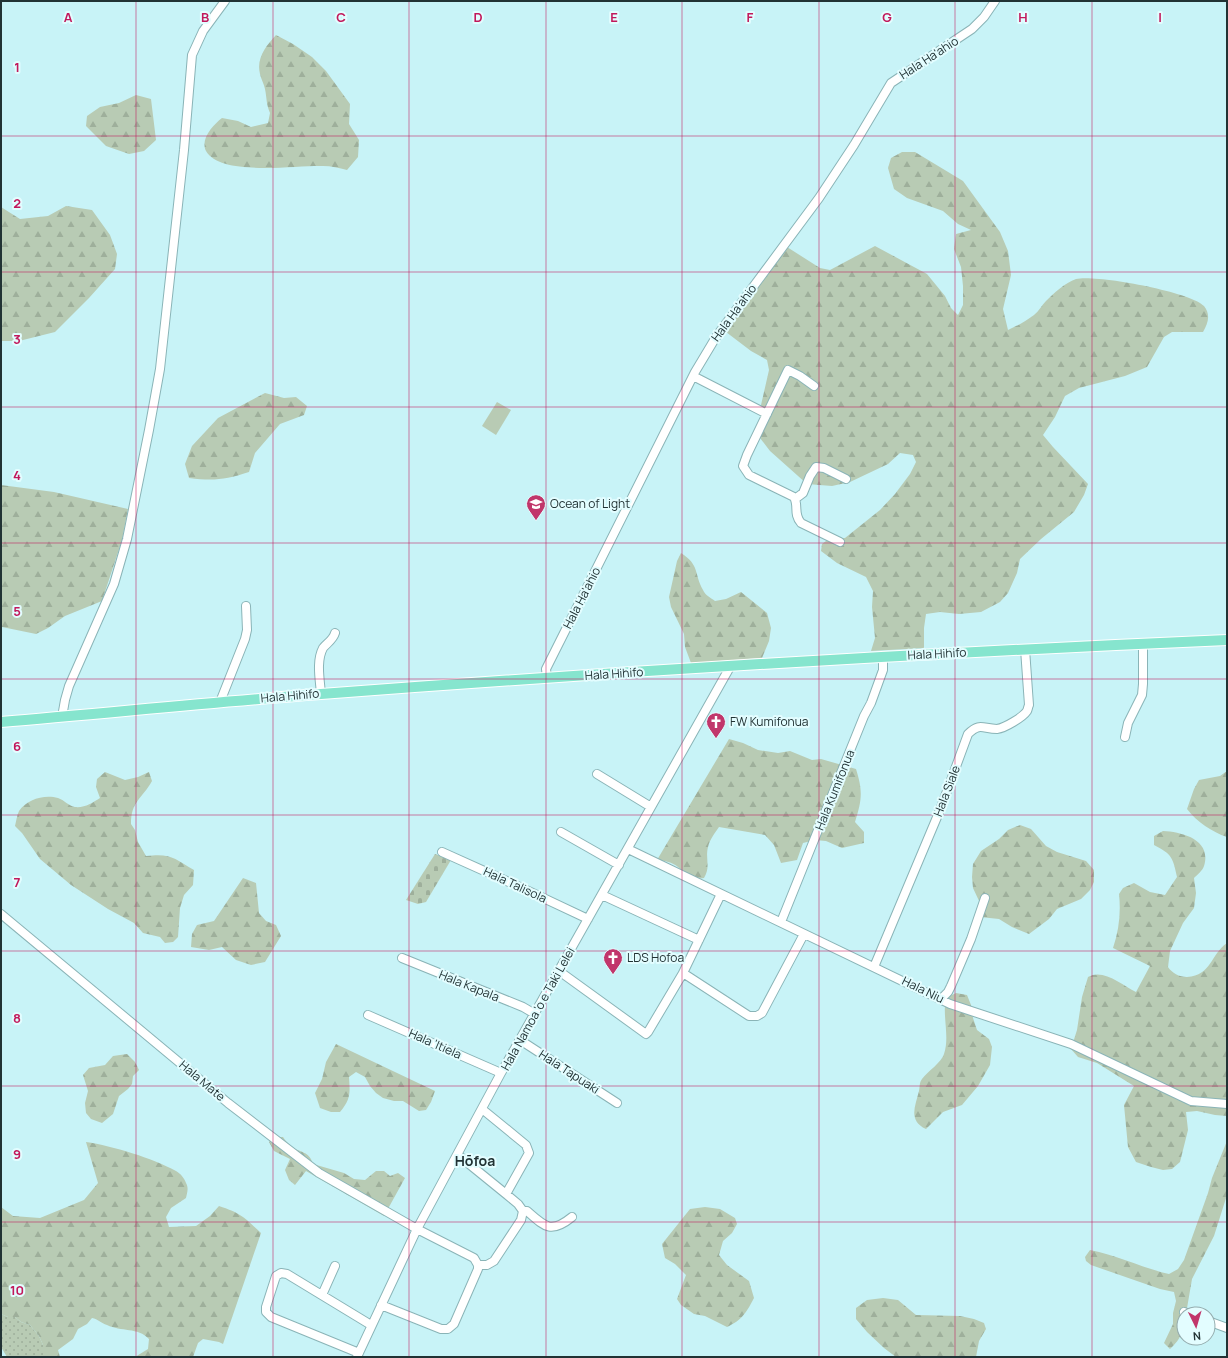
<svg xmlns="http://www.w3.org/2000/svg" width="1228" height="1358" font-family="Manrope,sans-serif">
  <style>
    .green { fill: url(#green-dots) }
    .forest { fill: url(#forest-firs) }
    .cemetery { fill: url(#cemetery-stones) }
    .pitch { fill: #b8cbb4 }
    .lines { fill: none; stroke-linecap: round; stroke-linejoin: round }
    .minor-casing { stroke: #8ab4b7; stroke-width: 10 }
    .major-casing { stroke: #fff; stroke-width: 12 }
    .minor { stroke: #fff; stroke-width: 8 }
    .major { stroke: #86e5ce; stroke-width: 10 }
    .grid { fill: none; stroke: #c2185b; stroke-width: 1; stroke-opacity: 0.55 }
    .labels { text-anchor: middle; stroke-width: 4; stroke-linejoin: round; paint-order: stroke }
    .street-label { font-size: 12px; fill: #213234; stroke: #e3fdff }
    .poi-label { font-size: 12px; fill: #213234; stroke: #e3fdff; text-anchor: start }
    .quarter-label { font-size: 14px; font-weight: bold; fill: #213234; stroke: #e3fdff }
    .grid-label { font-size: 13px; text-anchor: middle; font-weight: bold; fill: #c2185b; stroke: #e3fdff; stroke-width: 4; stroke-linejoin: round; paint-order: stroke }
  </style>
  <defs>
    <pattern id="green-dots" width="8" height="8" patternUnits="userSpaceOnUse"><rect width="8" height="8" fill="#b8cbb4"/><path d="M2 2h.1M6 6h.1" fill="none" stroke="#9eaf9b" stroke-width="1.8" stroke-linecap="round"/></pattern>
    <pattern id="forest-firs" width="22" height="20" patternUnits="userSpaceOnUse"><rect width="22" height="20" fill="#b8cbb4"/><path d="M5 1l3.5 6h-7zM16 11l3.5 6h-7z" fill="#9eaf9b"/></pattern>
    <pattern id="cemetery-stones" width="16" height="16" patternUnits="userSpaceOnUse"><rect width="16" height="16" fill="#b8cbb4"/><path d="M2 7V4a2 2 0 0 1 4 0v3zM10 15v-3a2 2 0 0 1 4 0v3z" fill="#9eaf9b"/></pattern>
  </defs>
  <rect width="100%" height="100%" fill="#c8f3f7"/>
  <path class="green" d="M1,1314L8,1317H15L21,1322L30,1325L39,1336L43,1345V1357H7L1,1347Z"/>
  <path class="forest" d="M276,35L293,44L312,57L326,71L350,104L349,124L359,140L358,157L347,170C339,168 331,166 323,166C296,165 221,177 206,151C200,139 213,125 222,118L238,121L251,127L268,123L270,113C266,104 267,99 265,89C264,84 261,79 260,74C256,58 266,46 276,35Z
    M136,95L151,99L156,140L144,151L129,154L106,146L86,126L87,116L100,107L119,103Z
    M902,152H915L963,181L1000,232L1008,251L1011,275L1003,309L1008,330C1017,326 1026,321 1034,315C1039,311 1042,305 1046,301C1054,293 1065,283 1076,279C1095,274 1192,292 1204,306C1211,315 1208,323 1203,332H1172L1164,337L1147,367L1125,376L1079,388L1065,396L1055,417L1043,435L1053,447L1088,484L1084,495L1074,512L1041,539L1020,559L1017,573L1008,593L1000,602L981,612L959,614L940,612L926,614L924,628V648L871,651L875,638L872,607L873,591L866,577L837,563L821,551L822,544L830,538H845L880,510L895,494L910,474L916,462L913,455L900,453L888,464L850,482L832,486L807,484L770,451L760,438L761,405L769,370L767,360L751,351L726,332L787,247L820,268L830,270L875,246L927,274L945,296L951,308L958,315L963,305V286L961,267L954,249L956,234L971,230L958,224L943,211L907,198L894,189L888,168L891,158Z
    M66,206L92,210L110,235L117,254L115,269L89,298L55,332L19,341H1V207L20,219L48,216Z
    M265,393L284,398L296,397L307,406L304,415L280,424L255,453L249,472C225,480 213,481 189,478L185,464L192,446L218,418Z
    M1,485L54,492L128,509L122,540L102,601L65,616L48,628L36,634L2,627L1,629Z
    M681,553C700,565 694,574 703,590C705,595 711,598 715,601L726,599L741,592L767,613L771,628L769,641L762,658L691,663L685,647L684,634L671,607L669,597L677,561Z
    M729,739L743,743L758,750L778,753L790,751L812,760L821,759L856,769C863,791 862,800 855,822L864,832V843L842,848L826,841L815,840L803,843L797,860L781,863L774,845L765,835L719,827C715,833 710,839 708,847C705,859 711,867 704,878C690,881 688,875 678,867C672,862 665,861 657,860Z
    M1227,771V837C1212,832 1197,822 1187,809L1194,789L1199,780L1220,776Z
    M105,772L125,780L138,777L149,772L152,781C142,799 131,801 131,824L135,830L138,842L146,856C171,853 174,858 194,870L193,885L184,895L180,908L178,937L173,942L165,943L160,937L143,933L134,923L108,909L71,885L40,859L22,833L15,826C16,822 17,815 19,811C27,799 45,794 58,798C64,800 69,806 75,807C85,808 92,803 100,798L96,787L97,779Z
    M1020,825L1031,829L1046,846L1057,852L1086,861L1094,870V882L1090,890L1081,899L1057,909L1049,919L1029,934L1012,927L999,919L980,917V903L973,888L972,877L973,864L981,851L999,839L1008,830Z
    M1163,831C1183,832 1212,840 1204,866C1203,870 1197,875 1194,878L1196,893L1194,908L1183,923L1170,951L1168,967C1172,973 1179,977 1187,977C1212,975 1210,955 1227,943V1116L1215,1115L1197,1111L1186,1112L1188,1130L1180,1162L1172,1169L1163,1170L1151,1167L1136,1162L1128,1147L1124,1105L1134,1086L1097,1063L1078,1057L1071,1049L1077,1030L1082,997L1088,977C1103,968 1122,985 1136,992L1150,966L1113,948C1119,930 1121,913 1119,894L1123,888L1134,883L1150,892L1165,895L1177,877C1173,858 1172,854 1154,845V836Z
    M243,878L256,883L259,913L266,921L276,925L281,936L265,962L251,965L236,960L222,947L209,950L191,947L192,934L197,925L214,921Z
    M956,993L967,995L971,1005L973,1018L977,1030L989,1039L992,1047L990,1065L978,1086L962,1105L943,1112L926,1129C908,1120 915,1107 919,1091C920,1087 919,1083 922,1079C927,1072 942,1062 944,1054C950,1036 942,1016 946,998Z
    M336,1044L435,1091L431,1102L426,1110L419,1111L403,1101H394L383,1098L376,1093L370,1086L365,1077L356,1072L349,1077C350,1093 351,1099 340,1112H331L320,1108L315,1093L322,1079L326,1062Z
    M127,1054L135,1062L139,1070L133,1076L132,1084L128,1089L119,1096L113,1114L102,1123L91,1119L86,1113L85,1103L88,1091L83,1075L89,1068L105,1065L113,1056Z
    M273,1137H283C285,1140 288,1144 292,1147C301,1153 309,1151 313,1164L344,1173L354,1179L365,1180L376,1171H384L390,1176L398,1173L405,1178L384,1216L306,1171L295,1185L289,1180L285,1170L290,1159L274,1151L269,1142Z
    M1227,1141V1195L1214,1236L1192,1279L1186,1314H1184C1184,1330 1182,1338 1170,1349L1164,1343L1173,1324V1313L1176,1301L1174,1292L1160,1289L1091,1265L1086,1261L1085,1257L1090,1250C1117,1255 1142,1268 1169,1274L1178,1269L1184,1260L1208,1193L1212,1178Z
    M86,1142C113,1146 152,1158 176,1171C180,1173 185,1179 186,1183C189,1188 187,1193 186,1198L171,1208L166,1217L169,1227L196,1226L210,1216L219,1206C241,1213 245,1218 261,1233L223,1344L219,1342L203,1339L198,1343L193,1357H135L148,1349L149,1339C138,1327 121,1332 107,1325C101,1323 98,1319 92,1318L87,1324L78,1329L73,1339L58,1350L60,1357H43V1345L39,1336L30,1325L21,1322L15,1317H8L1,1314V1207L13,1216L40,1218L84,1200L98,1183Z
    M705,1207L720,1209L735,1218L737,1224L732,1233L723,1241L719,1255L727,1265L749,1281L754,1298C746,1313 742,1320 727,1327L705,1316L694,1314L681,1305L677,1299L686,1275L675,1264L665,1258L662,1244L690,1209Z
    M883,1298L898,1300L916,1315L960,1316L974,1319L984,1323L986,1329L979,1341L976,1357H896L884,1348L867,1332L856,1319V1308L867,1300Z"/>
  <path class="cemetery" d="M435,854L451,860L426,902L418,904L406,900Z"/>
  <path class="pitch" d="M497,402L511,410L496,435L482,426Z"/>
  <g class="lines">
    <g class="minor-casing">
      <path id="minor" d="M693,376L767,414
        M814,386L800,376L788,370L747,455L743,466L749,475L794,497C799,506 793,514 801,523L840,542
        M795,499L803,493L810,476L816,467L824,468L846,479
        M547,678L546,669L695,372L716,337L819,198L854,145L891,83L972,29L984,17L995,1
        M321,694C320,680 316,661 323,648C327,643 333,640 335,633
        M220,702L245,639L247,630L246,606
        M62,717L65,700L69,686L114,584L127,539L149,430L160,369L184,150L192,55L203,31L225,1
        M1125,737L1128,723L1142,695L1143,684V643
        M597,774L651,807
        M561,832L619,865
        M628,849L950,1004L1071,1044L1191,1101L1227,1104
        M442,852L520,887L588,919
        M721,894L683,973L749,1016H757L762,1013L804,934
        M602,895L699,940
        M1,914L228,1103L319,1173L417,1229L474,1258L478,1265V1269L454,1324L448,1329H441L381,1305
        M781,922L864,716L871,703L883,670V657
        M402,958L523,1007L535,1014
        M874,967L940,810L968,734C980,722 983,729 997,729C1005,728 1023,717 1027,711C1028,709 1028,707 1029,705L1025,649
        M559,971L646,1034L648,1032L683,973
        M941,999L948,992L951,986L971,939L985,898
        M368,1015L501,1073
        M520,1040L617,1103
        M482,1109L526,1145L529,1153L506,1194
        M458,1155L506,1194L518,1204L523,1211
        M523,1211H527C545,1227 551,1234 572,1217
        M478,1265H487L494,1261L521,1220L523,1211
        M322,1295L335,1266
        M1184,1312L1189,1314
        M1208,1321L1227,1328
        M359,1353L271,1317L266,1312V1307L276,1276L281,1273L287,1274L371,1325
        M357,1357L417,1229L501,1073L730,667"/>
    </g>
    <g class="major-casing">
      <path id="major" d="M1,722C108,713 214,702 321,694C623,671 925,653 1227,640"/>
    </g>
    <use href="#minor" class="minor"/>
    <use href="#major" class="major"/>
  </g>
  <path class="grid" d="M136,1V1357M273,1V1357M409,1V1357M546,1V1357M682,1V1357M819,1V1357M955,1V1357M1092,1V1357M1,136H1227M1,272H1227M1,407H1227M1,543H1227M1,679H1227M1,815H1227M1,951H1227M1,1086H1227M1,1222H1227"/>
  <defs>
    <g id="school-pin" transform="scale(1)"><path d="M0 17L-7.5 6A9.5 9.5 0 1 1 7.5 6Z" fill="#c1366b" stroke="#e3fdff"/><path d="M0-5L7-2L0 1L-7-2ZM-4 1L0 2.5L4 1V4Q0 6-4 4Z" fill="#fff"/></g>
    <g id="church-pin" transform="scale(1)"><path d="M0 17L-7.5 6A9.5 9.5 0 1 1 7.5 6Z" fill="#c1366b" stroke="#e3fdff"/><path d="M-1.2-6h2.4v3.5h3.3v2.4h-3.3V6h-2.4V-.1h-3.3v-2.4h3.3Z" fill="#fff"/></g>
  </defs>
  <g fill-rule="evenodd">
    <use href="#school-pin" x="536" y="504"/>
    <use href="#church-pin" x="716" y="722"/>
    <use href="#church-pin" x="613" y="958"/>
  </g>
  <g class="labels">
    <g class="street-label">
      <text transform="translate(929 58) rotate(-33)" y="4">Hala Ha'ahio</text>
      <text transform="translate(734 313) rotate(-54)" y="4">Hala Ha'ahio</text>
      <text transform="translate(582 598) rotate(-63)" y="4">Hala Ha'ahio</text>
      <text transform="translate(937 654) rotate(-3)" y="4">Hala Hihifo</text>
      <text transform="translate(614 674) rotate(-4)" y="4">Hala Hihifo</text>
      <text transform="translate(290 696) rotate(-5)" y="4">Hala Hihifo</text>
      <text transform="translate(835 790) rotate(-68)" y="4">Hala Kumifonua</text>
      <text transform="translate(947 791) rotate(-69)" y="4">Hala Siale</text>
      <text transform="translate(515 885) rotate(25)" y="4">Hala Talisola</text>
      <text transform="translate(469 986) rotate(22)" y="4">Hala Kapala</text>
      <text transform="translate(923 990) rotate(26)" y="4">Hala Niu</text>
      <text transform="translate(538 1009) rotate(-61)" y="4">Hala Namoa 'o e Taki Lelei</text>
      <text transform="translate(435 1044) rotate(24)" y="4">Hala 'Itiela</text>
      <text transform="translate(569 1072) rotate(33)" y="4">Hala Tapuaki</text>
      <text transform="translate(202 1081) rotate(40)" y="4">Hala Mate</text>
    </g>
    <g class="poi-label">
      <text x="550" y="508">Ocean of Light</text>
      <text x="730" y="726">FW Kumifonua</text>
      <text x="627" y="962">LDS Hofoa</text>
    </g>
    <g class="quarter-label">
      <text x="475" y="1166">Hōfoa</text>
    </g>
  </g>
  <g class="grid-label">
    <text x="68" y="22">A</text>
    <text x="205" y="22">B</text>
    <text x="341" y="22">C</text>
    <text x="478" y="22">D</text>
    <text x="614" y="22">E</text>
    <text x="750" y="22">F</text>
    <text x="887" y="22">G</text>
    <text x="1023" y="22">H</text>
    <text x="1160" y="22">I</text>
    <text x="17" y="72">1</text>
    <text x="17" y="208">2</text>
    <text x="17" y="344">3</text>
    <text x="17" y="480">4</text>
    <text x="17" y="616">5</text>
    <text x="17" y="751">6</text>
    <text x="17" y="887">7</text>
    <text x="17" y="1023">8</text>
    <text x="17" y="1159">9</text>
    <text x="17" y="1295">10</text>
  </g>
  <rect width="1228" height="1358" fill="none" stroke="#213234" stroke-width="4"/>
  <g transform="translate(1196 1326) rotate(175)"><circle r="19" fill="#e3fdff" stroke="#95acae"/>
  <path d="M0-3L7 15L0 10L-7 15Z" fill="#c1366b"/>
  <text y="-6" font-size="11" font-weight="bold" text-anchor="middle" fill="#213234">N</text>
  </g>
</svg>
